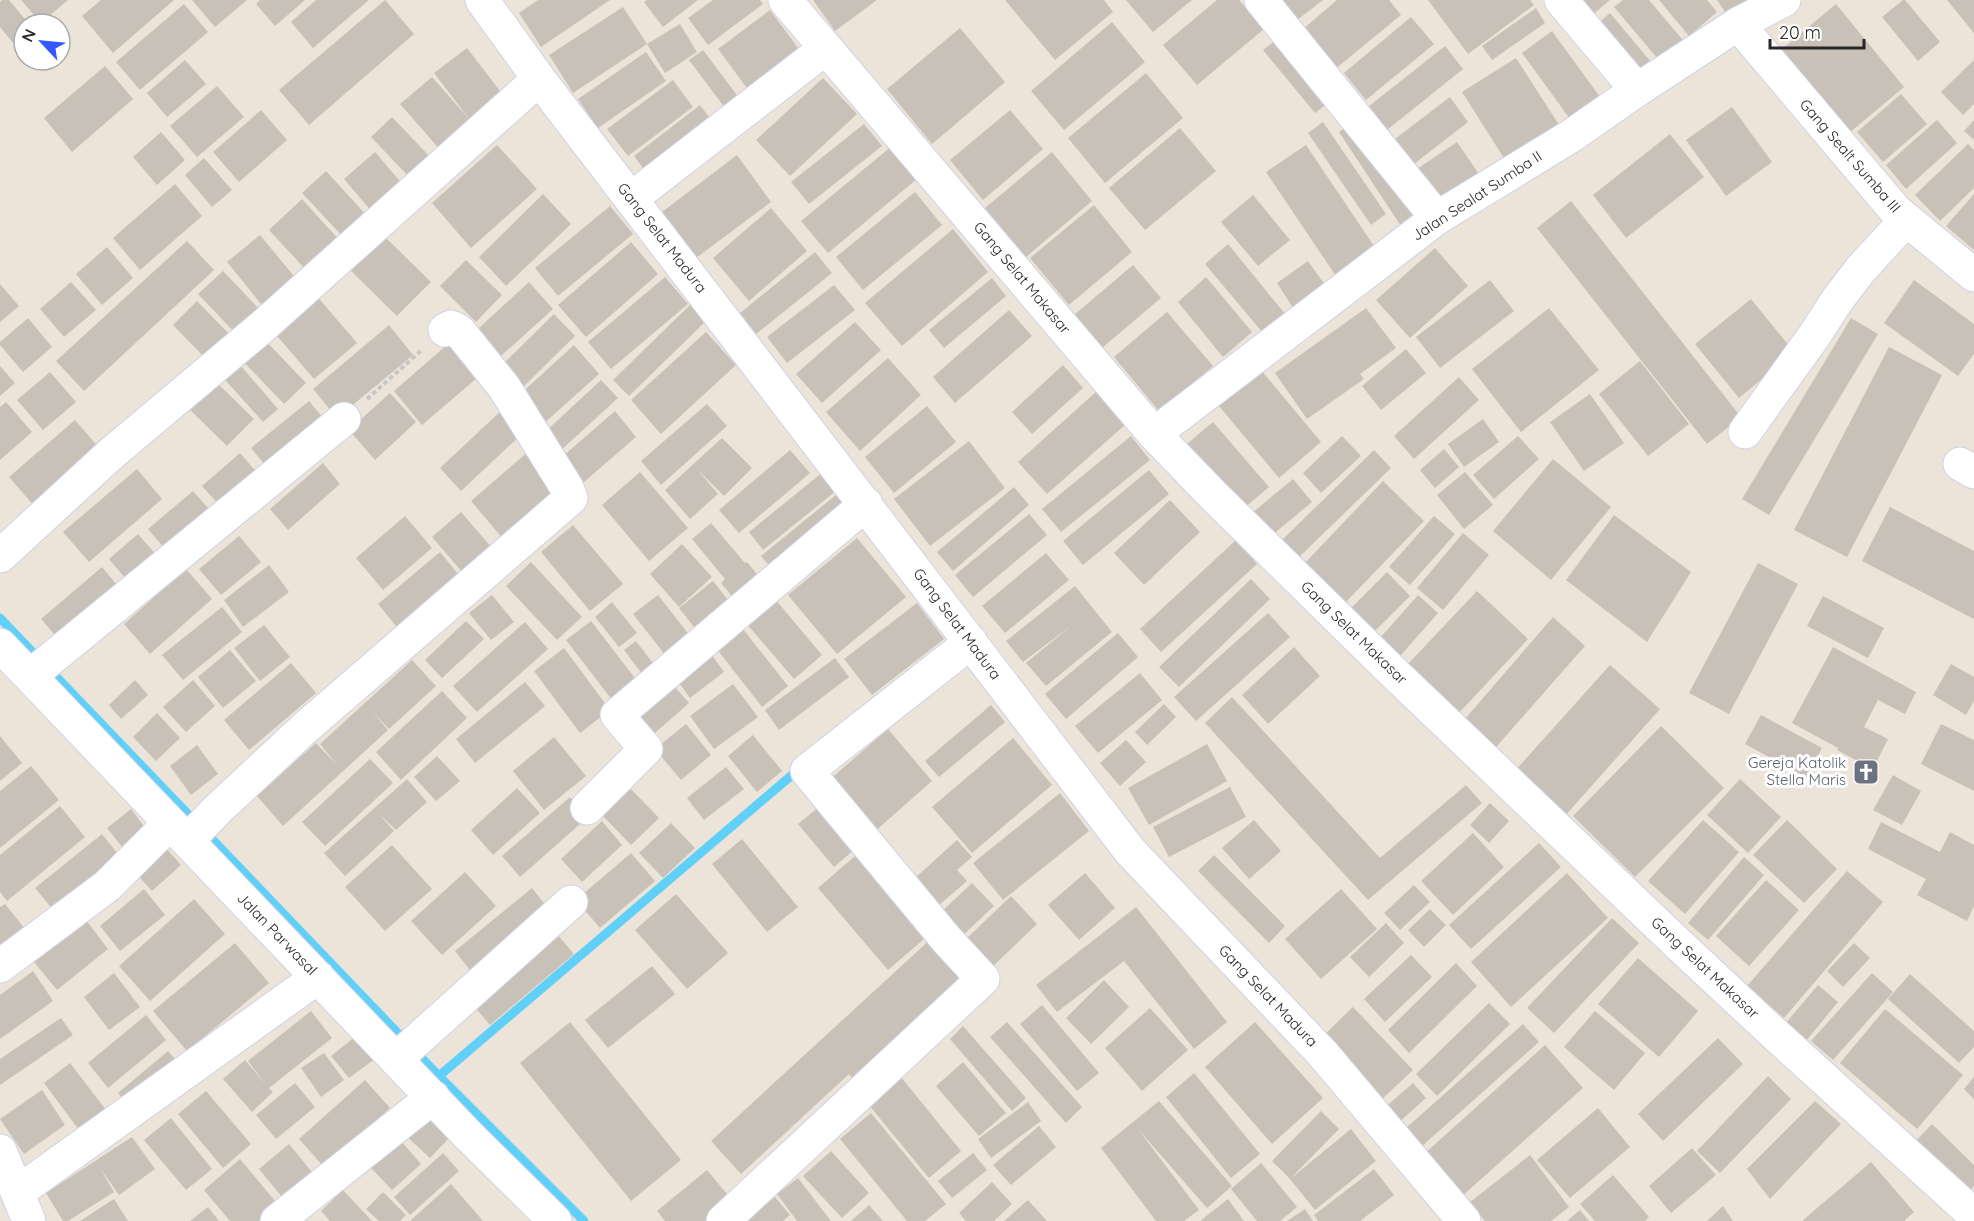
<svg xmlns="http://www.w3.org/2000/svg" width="1974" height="1221" font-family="Quicksand,sans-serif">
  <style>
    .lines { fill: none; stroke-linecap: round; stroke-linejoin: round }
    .stream { stroke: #61d0f9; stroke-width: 9 }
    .building { fill: #c7c1b8 }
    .minor-casing { stroke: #ced2e3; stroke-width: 35 }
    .path { stroke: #c7c7c7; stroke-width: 4; stroke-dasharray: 4.5 3; stroke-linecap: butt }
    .minor { stroke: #fff; stroke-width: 33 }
    .labels { text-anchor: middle; stroke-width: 6; stroke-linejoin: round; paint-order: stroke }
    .street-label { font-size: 15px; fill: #282828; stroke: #fff }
    .worship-label { font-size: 15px; fill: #5b616d; stroke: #fff; text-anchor: end }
  </style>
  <rect width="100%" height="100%" fill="#ece4d8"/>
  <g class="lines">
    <path class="stream" d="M0,618L439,1076L584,1221
      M439,1076L799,769"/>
  </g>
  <path class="building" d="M2,0H9L29,24H24V33L13,43L0,27V2Z
    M21,0H68L41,23Z
    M101,0H174L113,53L82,16Z
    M192,0H247L215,27Z
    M260,0H305L275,26L256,4Z
    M316,0H369L313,48L291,22Z
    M385,0L414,34L309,125L279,90Z
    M538,0H610L541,47L519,13Z
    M647,0H698L663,27L644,2Z
    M713,0H760L763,4L708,45L688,18Z
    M813,0H877L835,31Z
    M1005,0H1104L1113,12L1055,60Z
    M1126,0H1192L1153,32Z
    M1217,0H1239L1264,29L1197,85L1163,45Z
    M1281,0H1323L1296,21Z
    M1337,0H1389L1401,15L1334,70L1302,30Z
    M1428,0H1530L1534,5L1468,54Z
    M1567,0H1610L1585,21Z
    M1623,0H1649L1687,45L1663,65L1614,7Z
    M1659,0H1707L1717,12L1689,36Z
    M1717,0H1749L1731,21Z
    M1903,0H1905L1940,42L1918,61L1882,17Z
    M1947,0H1974V33Z
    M184,4L208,32L140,90L116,62Z
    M1836,4L1904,87L1849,133L1781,50Z
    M623,7L647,44L573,93L549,55Z
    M1536,8L1545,23L1492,60L1482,46Z
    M770,10L807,60L755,99L718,49Z
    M1610,13L1656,68L1640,82L1594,27Z
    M1411,17L1434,44L1366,100L1344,73Z
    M1112,22L1145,62L1064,130L1031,91Z
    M680,24L697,52L665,73L647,44Z
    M960,28L1005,82L932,144L887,89Z
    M1552,31L1600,97L1570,119L1522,53Z
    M1283,35L1334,98L1315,113L1263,50Z
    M1445,46L1463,69L1387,130L1368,107Z
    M467,48L507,100L443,153L400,104L432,77L470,120L434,73Z
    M703,50L739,98L725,108L689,60Z
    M646,52L666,81L598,128L578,99Z
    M1516,58L1563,131L1509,166L1462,92Z
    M185,60L206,84L167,117L147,93Z
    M1974,60V104L1963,115L1941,92Z
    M105,66L133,99L72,152L44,118Z
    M1146,73L1183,118L1105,183L1068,138Z
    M823,78L857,114L790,176L756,140Z
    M673,80L693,107L628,156L607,129Z
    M217,86L244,117L197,157L170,126Z
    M1901,94L1927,124L1883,162L1857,132Z
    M1450,97L1468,122L1410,167L1391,142Z
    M700,105L712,121L646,172L634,156Z
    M1732,107L1772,162L1726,196L1686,140Z
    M261,110L287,140L239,182L213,152Z
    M1010,110L1043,149L983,200L950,160Z
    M392,117L432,159L411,179L371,137Z
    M1937,120L1957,143L1906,189L1886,165Z
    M1974,120V140L1964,131Z
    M1356,121L1422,221L1405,232L1339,132Z
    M1323,122L1386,214L1371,225L1308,133Z
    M864,124L882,146L809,204L791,182Z
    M1180,128L1216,171L1145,230L1109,188Z
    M161,132L185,160L157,185L133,157Z
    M1670,134L1704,177L1626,238L1593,195Z
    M1457,142L1485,183L1445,210L1417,169Z
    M1968,144L1974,150V188L1940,221L1915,195Z
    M497,145L537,189L471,248L432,203Z
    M1306,145L1378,252L1338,279L1266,172Z
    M892,146L918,178L828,253L801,221Z
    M375,152L404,186L373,213L344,179Z
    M1052,152L1092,201L1026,257L985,208Z
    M737,155L771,202L696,258L662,212Z
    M204,158L232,190L212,207L185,175Z
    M326,171L369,218L346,240L302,193Z
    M175,184L202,216L140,270L113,238Z
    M915,192L942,225L863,290L836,257Z
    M543,194L571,224L506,286L479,257Z
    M1974,194V250L1946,226Z
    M1253,195L1290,240L1258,266L1221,222Z
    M302,199L340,241L308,272L269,230Z
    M1571,201L1741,417L1707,444L1537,228Z
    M1094,205L1132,252L1069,305L1030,258Z
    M610,206L633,234L558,296L535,268Z
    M771,208L807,251L749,301L713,258Z
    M953,229L988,272L902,346L865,303Z
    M381,233L431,282L397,316L347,267Z
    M260,235L298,281L265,309L227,262Z
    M187,241L214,270L84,391L56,361Z
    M631,242L658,274L586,337L558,305Z
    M1228,244L1290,320L1268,339L1205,264Z
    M107,247L133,278L102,305L76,274Z
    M1435,248L1468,286L1410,338L1376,300Z
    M815,252L832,273L756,334L739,314Z
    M466,260L502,295L476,322L440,286Z
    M1308,261L1330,292L1297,314L1277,283Z
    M1133,265L1161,298L1102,348L1074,315Z
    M223,271L262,312L237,335L198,294Z
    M665,277L688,304L611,369L588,342Z
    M1206,277L1252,332L1223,357L1178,302Z
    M992,278L1006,296L944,348L929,330Z
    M1490,280L1514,311L1440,368L1416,337Z
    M1914,280L1974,324V354L1958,376L1884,323Z
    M71,282L96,310L64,337L40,309Z
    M529,282L553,309L491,365L467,339Z
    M0,284L19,306L0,322Z
    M834,285L855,310L787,363L767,337Z
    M315,294L357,343L314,379L272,330Z
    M1751,299L1794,352L1739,398L1695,344Z
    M197,301L235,340L210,363L173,325Z
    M692,303L707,320L629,396L613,380Z
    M1366,308L1396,348L1360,374L1364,379L1307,419L1275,373Z
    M1549,308L1599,370L1521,432L1472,369Z
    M1009,310L1032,336L955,403L933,377Z
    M1167,312L1213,366L1159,411L1114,357Z
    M554,314L575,336L519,391L498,369Z
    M28,318L52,347L23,372L0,345V342Z
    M1851,318L1878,334L1769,515L1742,499Z
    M855,322L881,350L822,403L796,374Z
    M389,325L413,355L337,418L313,389Z
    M706,332L736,365L661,434L631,400Z
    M263,338L306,383L284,404L242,360Z
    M448,344L477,378L422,425L394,391Z
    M574,345L599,374L541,426L516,398Z
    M1889,347L1942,375L1847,557L1794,530Z
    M1406,349L1426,373L1381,410L1362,386Z
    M888,358L921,395L860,451L826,412Z
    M235,359L278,409L263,422L219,373Z
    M1640,361L1689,424L1648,456L1599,394Z
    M1063,365L1083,388L1032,434L1012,412Z
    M0,366L15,383L0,396Z
    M1261,370L1321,442L1279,478L1219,406Z
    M50,372L76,402L43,430L17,400Z
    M1459,377L1479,400L1414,459L1394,436Z
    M212,378L254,419L227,446L185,405Z
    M601,380L618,398L560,451L544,433Z
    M1097,391L1126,424L1047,494L1018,462Z
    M390,393L416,422L375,460L349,430Z
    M1590,394L1624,443L1584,471L1550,422Z
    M309,401L328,424L270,471L251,448Z
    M6,402L32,432L0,460V407Z
    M707,404L727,426L661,485L641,461Z
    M927,406L956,442L894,493L865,457Z
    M504,408L525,431L461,491L440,468Z
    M615,411L636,437L577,488L555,463Z
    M1483,419L1499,442L1464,467L1448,444Z
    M75,420L101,450L35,507L9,477Z
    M1213,422L1269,487L1237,514L1181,449Z
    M1131,436L1150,460L1061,532L1042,509Z
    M1342,436L1361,456L1321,493L1303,473Z
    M1518,436L1539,459L1494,499L1473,475Z
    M722,438L752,468L724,496L697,469L718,494L690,519L665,490Z
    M969,441L1005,488L930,546L894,499Z
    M1444,449L1459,467L1435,488L1420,470Z
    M530,450L569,496L510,547L471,501Z
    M790,450L810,473L739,533L719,510Z
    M1374,450L1391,468L1294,562L1277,545Z
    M240,453L259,475L222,508L202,486Z
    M1553,459L1611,507L1551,580L1493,531Z
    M323,463L340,484L288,530L270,509Z
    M137,469L162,499L89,562L63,532Z
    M1149,470L1169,494L1083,565L1063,541Z
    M640,472L688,528L649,561L602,505Z
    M823,472L837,490L763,550L749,532Z
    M1465,472L1493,505L1464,529L1437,495Z
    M1293,479L1312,502L1265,541L1246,518Z
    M1383,481L1424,521L1345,603L1304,564Z
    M1014,487L1029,505L953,571L937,552Z
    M842,490L855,506L775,572L761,556Z
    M193,491L216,517L171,556L148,529Z
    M1170,500L1200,532L1144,585L1114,553Z
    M1890,507L1974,551V619L1862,561Z
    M461,512L499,556L470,581L432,537Z
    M1029,514L1047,535L973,597L955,575Z
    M1614,515L1691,572L1647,642L1566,580Z
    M405,516L432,548L383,590L356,558Z
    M1434,516L1455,534L1410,585L1389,567Z
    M711,523L745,563L747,562L766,585L740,606L721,583L725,579L692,539Z
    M573,525L623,584L590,611L541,552Z
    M1463,533L1489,555L1443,610L1417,588Z
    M138,534L159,558L130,584L109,559Z
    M239,536L261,562L221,595L199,569Z
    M857,538L906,597L837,654L788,595Z
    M1236,540L1257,564L1161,652L1140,629Z
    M682,544L712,577L679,607L650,574Z
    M440,552L467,585L405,637L378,604Z
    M1046,553L1069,580L1005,633L982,606Z
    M531,562L582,617L557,640L506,586Z
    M1758,563L1798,584L1729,714L1689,693Z
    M269,565L289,592L243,627L224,600Z
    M102,567L121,590L61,642L41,619Z
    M186,569L212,599L150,654L124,624Z
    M1387,572L1410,596L1370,636L1347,612Z
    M1251,579L1270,599L1179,687L1159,667Z
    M713,581L735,609L701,636L679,608Z
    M1075,586L1112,632L1046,686L1026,663L1072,625L1023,662L1006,641Z
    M1477,591L1528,639L1458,714L1407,665Z
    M492,595L514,622L491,640L469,613Z
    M658,595L690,636L666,656L633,614Z
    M1418,595L1438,613L1394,663L1373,646Z
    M1823,596L1884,628L1868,658L1807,626Z
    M775,599L822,655L794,679L746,623Z
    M612,602L637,633L619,647L595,617Z
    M917,603L944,639L872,695L844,659Z
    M222,607L242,632L183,680L162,655Z
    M1268,613L1290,637L1196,721L1174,697Z
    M1553,617L1585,646L1496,747L1465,719Z
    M466,621L484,639L442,678L425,660Z
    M591,621L641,686L616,705L566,640Z
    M525,622L548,649L477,712L453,686Z
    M739,624L788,686L762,707L713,644Z
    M264,625L290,657L260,681L234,648Z
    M1118,633L1138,657L1066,719L1045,694Z
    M636,641L661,674L649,683L624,650Z
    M1294,647L1320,676L1268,724L1242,695Z
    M1833,647L1916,692L1905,714L1878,700L1864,727L1888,739L1873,769L1837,750L1838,748L1792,723Z
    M564,648L610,710L580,733L534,671Z
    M230,650L256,681L223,708L198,677Z
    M708,650L724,672L690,698L674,676Z
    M835,658L849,677L779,730L765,710Z
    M412,660L436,686L389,729L372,711L388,730L283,826L257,796L316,743L337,765L320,744Z
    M291,663L316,693L249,750L224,720Z
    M1951,664L1974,677V701L1966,715L1933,695Z
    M1610,665L1660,709L1564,817L1514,772Z
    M1140,673L1162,700L1098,753L1075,726Z
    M667,678L689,703L648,739L626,715Z
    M135,680L148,695L121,719L109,705Z
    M193,680L215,706L186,732L163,707Z
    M525,682L545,706L475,763L456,739Z
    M733,684L758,717L714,749L690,716Z
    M442,691L467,718L401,780L376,752Z
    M1232,697L1380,858L1466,785L1482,803L1368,900L1205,723Z
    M1164,704L1176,717L1147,745L1135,732Z
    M991,705L1005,722L939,777L925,761Z
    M157,713L180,738L156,761L133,737Z
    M1761,715L1822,748L1806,777L1745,744Z
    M686,724L711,755L681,780L655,749Z
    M1941,724L1974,740V791L1921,764Z
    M1661,726L1724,788L1635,877L1573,816Z
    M888,729L932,781L873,833L828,781Z
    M753,735L782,771L757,792L728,756Z
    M0,736L22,763L0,781Z
    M554,737L586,776L544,810L513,771Z
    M1013,738L1052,785L972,853L932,807Z
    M1126,740L1146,762L1120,786L1100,763Z
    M1207,744L1227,781L1149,825L1128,788Z
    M197,745L218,774L191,795L170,766Z
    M437,756L460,781L436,801L414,777Z
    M370,759L393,783L325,846L302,822Z
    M31,766L59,800L0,848V791Z
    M726,767L744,789L704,820L687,798Z
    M1893,775L1921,791L1902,825L1873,810Z
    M407,779L427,802L396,830L378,813L394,831L345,876L324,853Z
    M1740,779L1781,817L1748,853L1707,815Z
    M1230,787L1246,817L1169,857L1153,827Z
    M517,788L540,813L493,855L471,830Z
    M631,789L659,818L631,845L603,816Z
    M1060,793L1089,831L1003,900L973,863Z
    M570,797L588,817L520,877L502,856Z
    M1490,803L1509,821L1489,843L1470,825Z
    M60,806L85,837L7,901L0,892V855Z
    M820,806L855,849L834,867L798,824Z
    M131,809L150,834L127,853L107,828Z
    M1254,820L1281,851L1249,879L1222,848Z
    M1703,820L1739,852L1685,914L1648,881Z
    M1787,820L1837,869L1804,903L1753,855Z
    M602,821L622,845L582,882L561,859Z
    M1881,822L1940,852L1950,832L1974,845V906L1967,921L1917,895L1926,879L1868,849Z
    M671,823L695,848L663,878L639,853Z
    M1473,833L1504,867L1453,915L1421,881Z
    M102,834L126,864L59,917L35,888Z
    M742,839L798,907L767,932L712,864Z
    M957,840L972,857L957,870L967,881L938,906L914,879Z
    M1539,843L1561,867L1471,949L1449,925Z
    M163,845L181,865L152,891L134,871Z
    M392,845L432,889L385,931L345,887Z
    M862,850L932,932L888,970L818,888Z
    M631,853L655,881L600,928L576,900Z
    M1214,855L1285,926L1269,943L1198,871Z
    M1744,857L1764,875L1708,940L1688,923Z
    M1847,871L1883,902L1784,1018L1747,986Z
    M465,872L496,906L442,955L411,921Z
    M1085,873L1115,908L1079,940L1048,905Z
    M1567,873L1608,918L1511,1007L1471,962Z
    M1766,880L1799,910L1749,966L1716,936Z
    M972,883L994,906L961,937L939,914Z
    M1414,885L1430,902L1400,930L1384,913Z
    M532,888L554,916L477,979L455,951Z
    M144,889L165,915L120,951L100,926Z
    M1341,889L1377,929L1321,979L1285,939Z
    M676,894L728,953L687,989L635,930Z
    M1011,896L1037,924L991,968L965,940Z
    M194,899L225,934L150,1001L119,966Z
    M5,904L30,935L0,959V907Z
    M1136,907L1227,1022L1194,1049L1124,961L1057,1012L1036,985Z
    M1430,909L1446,925L1424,947L1408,930Z
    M1612,918L1639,943L1554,1033L1527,1008Z
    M86,920L108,949L57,990L34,962Z
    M1386,923L1404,943L1369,977L1350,957Z
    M551,927L574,954L490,1025L467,998Z
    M934,936L969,975L854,1081L849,1074L741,1174L711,1141Z
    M235,943L269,983L187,1051L153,1011Z
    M1854,943L1870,958L1843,987L1827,971Z
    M1411,955L1432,977L1385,1022L1364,999Z
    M1638,958L1698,1011L1659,1057L1598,1004Z
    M1456,963L1477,986L1409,1053L1388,1030Z
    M652,966L675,994L608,1048L585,1020Z
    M33,971L53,1001L0,1039V995Z
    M114,973L140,1007L109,1030L84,997Z
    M1872,973L1893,992L1833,1060L1811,1041Z
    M1910,974L1974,1031V1047L1959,1063L1888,999Z
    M1104,980L1129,1007L1091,1044L1066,1018Z
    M1818,985L1838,1002L1806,1041L1785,1024Z
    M1489,1003L1510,1024L1437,1096L1416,1074Z
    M1042,1005L1099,1073L1077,1091L1020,1024Z
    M1353,1007L1413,1070L1381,1100L1322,1037Z
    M1150,1008L1188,1050L1142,1091L1105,1048Z
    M1885,1009L1963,1075L1917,1129L1840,1063Z
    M311,1011L332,1038L269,1088L273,1092L252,1112L223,1079L245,1060L266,1085L248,1061Z
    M1595,1011L1645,1053L1614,1090L1564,1047Z
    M146,1015L166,1040L108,1088L88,1063Z
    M61,1018L73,1035L0,1085V1059Z
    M570,1022L681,1160L631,1201L520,1063Z
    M1007,1022L1082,1107L1066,1123L990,1037Z
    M1255,1022L1323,1098L1272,1144L1205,1067Z
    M1523,1024L1539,1042L1421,1147L1405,1129Z
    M963,1026L1026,1098L1012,1111L950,1039Z
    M356,1036L375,1059L349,1078L331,1056Z
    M1718,1038L1743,1064L1663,1141L1638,1114Z
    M1545,1045L1583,1088L1461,1197L1423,1155Z
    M168,1051L180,1065L130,1107L118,1093Z
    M324,1053L344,1080L321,1097L301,1068Z
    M963,1062L1006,1113L979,1136L936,1086Z
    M70,1063L106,1110L79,1130L44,1083Z
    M1194,1073L1260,1154L1231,1178L1166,1097Z
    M1768,1076L1791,1099L1720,1173L1697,1151Z
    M901,1077L961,1151L929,1178L868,1104Z
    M1974,1077V1099L1964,1089Z
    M365,1080L390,1108L324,1167L299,1139Z
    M295,1083L315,1107L276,1139L256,1115Z
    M1413,1083L1426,1098L1396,1125L1383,1109Z
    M42,1090L65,1125L24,1154L0,1119Z
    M206,1091L251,1144L223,1168L178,1114Z
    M1159,1101L1232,1186L1207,1208L1138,1129L1199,1210L1184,1221H1156L1101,1148Z
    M1815,1101L1841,1124L1770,1199L1747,1169Z
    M1028,1102L1041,1121L991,1158L978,1139Z
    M1598,1108L1630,1147L1570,1198L1537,1160Z
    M423,1110L451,1136L430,1158L402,1132Z
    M1321,1111L1339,1129L1290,1179L1272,1161Z
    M871,1113L946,1204L925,1221H907L840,1139Z
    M171,1118L212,1169L186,1190L144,1140Z
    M1932,1124L1974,1165V1186L1963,1198L1910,1147Z
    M1039,1126L1056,1147L1011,1185L993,1165Z
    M1351,1129L1376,1161L1315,1210L1290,1179Z
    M132,1137L155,1169L119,1195L100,1168L114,1192L68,1221H63L46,1193Z
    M401,1141L421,1164L392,1190L371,1168Z
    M289,1144L312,1172L282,1197L259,1169Z
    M1692,1148L1716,1175L1671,1213L1649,1186Z
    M831,1151L869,1193L842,1218L803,1176Z
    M443,1153L459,1171L410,1215L394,1197Z
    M973,1153L987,1170L952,1198L938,1181Z
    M1530,1155L1569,1207L1551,1221H1485L1470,1202Z
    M240,1159L280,1207L264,1221H230L204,1190Z
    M1871,1162L1914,1212L1904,1221H1802Z
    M1261,1163L1297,1207L1280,1221H1257L1231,1189Z
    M1374,1169L1394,1195L1360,1221H1318L1314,1215Z
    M707,1170L736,1205L716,1221H665L657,1211Z
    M1613,1175L1649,1217L1645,1221H1595L1580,1204Z
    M798,1178L831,1221H797L777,1194Z
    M992,1182L1012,1204L994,1221H966L959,1213Z
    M451,1184L483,1221H410Z
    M343,1190L372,1221H330L321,1211Z
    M383,1192L406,1215L400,1221H379L366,1209Z
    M775,1197L790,1215L783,1221H746Z
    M114,1199L128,1221H80Z
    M1228,1199L1244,1221H1200Z
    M1028,1200L1047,1221H1004Z
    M869,1205L883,1221H851Z
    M1723,1206L1733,1221H1707Z
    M208,1207L219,1221H190Z
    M1305,1209L1313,1221H1287Z
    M1580,1210L1589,1221H1567Z"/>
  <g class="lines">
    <g class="minor-casing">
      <path id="minor" d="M482,0L539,79L1130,851L1323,1054L1464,1221
        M785,0L1154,434L1213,495L1393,672L1674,940L1766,1026L1974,1215
        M1261,0L1437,218
        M1561,0L1637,90
        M1738,24L1896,211L1974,275
        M632,198L826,48
        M1745,432L1814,336L1838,299L1861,269L1906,220
        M1154,434L1437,218L1571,136L1637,90L1738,24L1784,0
        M1960,464L1974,472
        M0,556L112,453L262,327L539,79
        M0,645L469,1136L555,1221
        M30,676L344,419
        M587,808L646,749L617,715L866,504
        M188,840L218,809L306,727L571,498L567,488L504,387L459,331L451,327L445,330
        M0,966L107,886L170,823
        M396,1059L571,902
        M0,1151L29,1221
        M18,1192L318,977
        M277,1221L433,1097
        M723,1221L983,979L947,940L807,771L971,642"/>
    </g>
    <path class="path" d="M367,399L422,350"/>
    <use href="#minor" class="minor"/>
  </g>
  <defs>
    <g id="church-square" transform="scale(1.35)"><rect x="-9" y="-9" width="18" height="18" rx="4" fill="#6b7280" stroke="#fff"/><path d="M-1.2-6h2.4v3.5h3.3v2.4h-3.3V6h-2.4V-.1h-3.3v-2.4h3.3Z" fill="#fff"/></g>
  </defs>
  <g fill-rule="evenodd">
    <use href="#church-square" x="1866" y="772"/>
  </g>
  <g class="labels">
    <g class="street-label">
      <text transform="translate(1850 156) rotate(49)" y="5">Gang Sealt Sumba III</text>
      <text transform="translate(1477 196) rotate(-33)" y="5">Jalan Sealat Sumba II</text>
      <text transform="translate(662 238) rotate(52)" y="5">Gang Selat Madura</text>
      <text transform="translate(1022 278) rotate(50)" y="5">Gang Selat Makasar</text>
      <text transform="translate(957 624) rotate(53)" y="5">Gang Selat Madura</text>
      <text transform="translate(1354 633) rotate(44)" y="5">Gang Selat Makasar</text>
      <text transform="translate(277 934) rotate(46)" y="5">Jalan Parwasal</text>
      <text transform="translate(1705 968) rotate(43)" y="5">Gang Selat Makasar</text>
      <text transform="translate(1268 996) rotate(46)" y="5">Gang Selat Madura</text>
    </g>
    <g class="worship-label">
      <text x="1846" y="768">Gereja Katolik<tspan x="1846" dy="17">Stella Maris</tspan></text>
    </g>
  </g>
  <g transform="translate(42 42) rotate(296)"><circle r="28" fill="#ffffff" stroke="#a9a9a9" stroke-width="1.5"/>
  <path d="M0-4.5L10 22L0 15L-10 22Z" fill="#3358ff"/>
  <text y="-9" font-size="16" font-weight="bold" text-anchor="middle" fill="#282828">N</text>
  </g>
  <path d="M1770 39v9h94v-9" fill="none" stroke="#282828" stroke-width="3"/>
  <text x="1779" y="39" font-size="18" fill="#282828" stroke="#ffffff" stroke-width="4.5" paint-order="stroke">20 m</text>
</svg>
